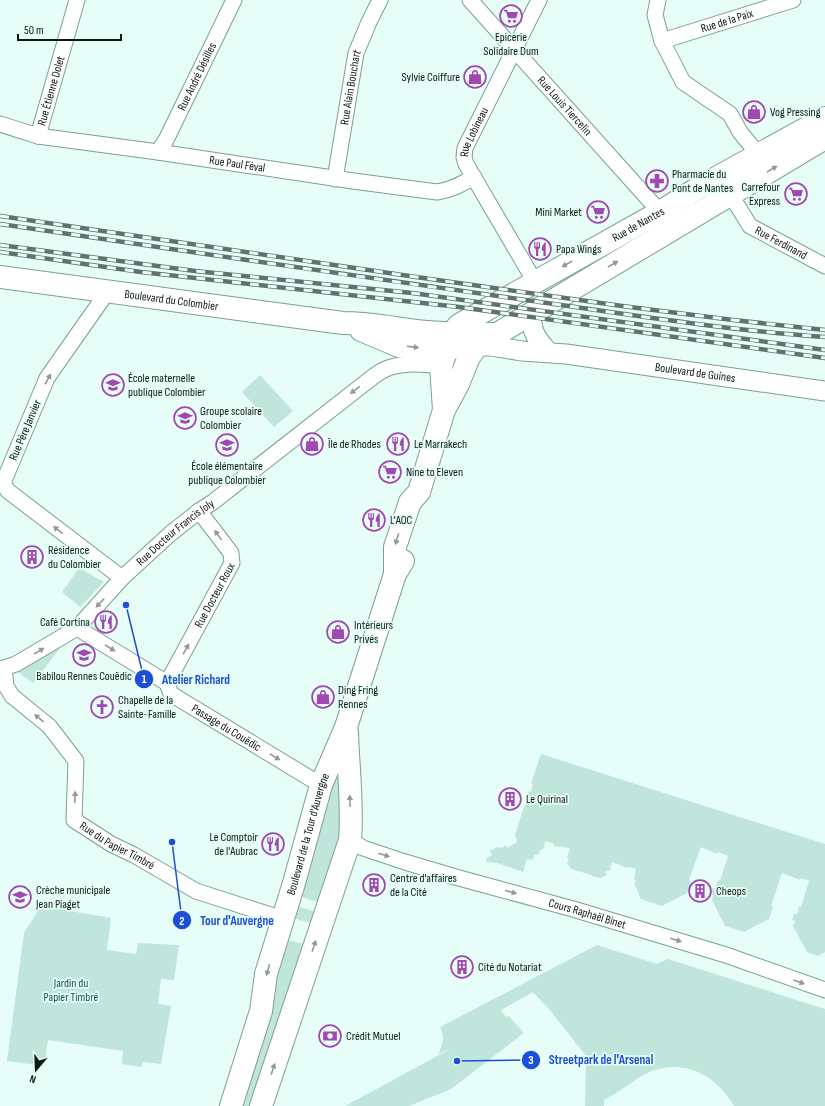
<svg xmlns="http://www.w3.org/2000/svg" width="825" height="1106" font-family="'Sofia Sans Condensed',sans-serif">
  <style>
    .green { fill: #c0e5db }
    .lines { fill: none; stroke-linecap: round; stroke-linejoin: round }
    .minor-casing { stroke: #7b9f95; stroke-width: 17 }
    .tertiary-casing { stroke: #7b9f95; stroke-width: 21 }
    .secondary-casing { stroke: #7b9f95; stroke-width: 24 }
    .primary-casing { stroke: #7b9f95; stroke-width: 24 }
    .minor { stroke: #fff; stroke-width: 15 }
    .tertiary { stroke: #fff; stroke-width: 19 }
    .secondary { stroke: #fff; stroke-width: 22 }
    .primary { stroke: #fff; stroke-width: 22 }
    .rail-casing { stroke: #60726d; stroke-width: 4.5 }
    .rail { stroke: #e7fdf7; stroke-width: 3; stroke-dasharray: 9; stroke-linecap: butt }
    .oneway { fill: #919896 }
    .labels { text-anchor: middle; stroke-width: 3.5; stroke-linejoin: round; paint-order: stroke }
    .street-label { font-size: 12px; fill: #0b1915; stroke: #e7fdf7 }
    .poi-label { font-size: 12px; fill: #0b1915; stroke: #e7fdf7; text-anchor: start }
    .park-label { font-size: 12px; fill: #0a5547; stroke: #e7fdf7 }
    .leader { fill: none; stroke: #1d4ed8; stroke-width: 1.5 }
    .callout-dot { fill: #1d4ed8; stroke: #e7fdf7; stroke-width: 1.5 }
    .mark-label { font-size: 12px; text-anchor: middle; font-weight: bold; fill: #fff }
    .callout-label { font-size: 13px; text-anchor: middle; font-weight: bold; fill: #1d4ed8; stroke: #e7fdf7; stroke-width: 3.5; stroke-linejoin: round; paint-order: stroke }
  </style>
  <rect width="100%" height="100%" fill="#e7fdf7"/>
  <path class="green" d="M260,375L293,411L274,427L242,392Z
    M79,568L104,582L80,607L62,592Z
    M59,644L61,647L33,683L15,670Z
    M541,754L825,844V952L818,956L807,952L793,926L795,921L792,920L794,914H797L799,906L801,907L809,881L801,878L800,880L782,873L771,906L773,907L769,919L744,932L725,926L712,900L713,895L711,894L713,888H715L718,880L720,881L728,856L718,852L717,854L701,847L689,880L691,881L687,893L662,906L641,899L634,883L636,882L634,878L636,869L628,867L627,868L612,862L610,870L605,872L607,875L600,878L592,876V875L571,869L567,863L569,861L567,857L570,849L561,846V847L554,846V844L546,841L543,849L539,851L540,854L534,855L533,860L527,859L523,872L497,863L486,862L487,858L492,855L490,851L497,847L501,848L506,845L507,848L517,842L515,835L529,791L531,792L533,784L531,783Z
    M340,758L343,830L320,901C313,902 307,899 301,896L332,790Z
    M41,906L111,918L107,950L136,954L138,943L179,945L174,980L161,979L158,1004L171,1006L161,1064L143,1062L141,1067L122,1064L123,1051L48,1040L44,1066L7,1061L24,933Z
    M300,907L316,912L311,923L296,919L295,917L296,910Z
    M287,940L308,945L255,1106H240L276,992L275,975Z
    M597,945L657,964L668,959L825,1009V1106H734C714,1072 680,1056 643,1075C638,1078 633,1082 628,1085C620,1091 612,1095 604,1100V1106H585L586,1056L549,1009L533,992L501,1010L506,1017L509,1016L524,1033L451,1089L409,1106H345L452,1048L438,1054C443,1044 445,1037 440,1027Z"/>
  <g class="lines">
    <g class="minor-casing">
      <g id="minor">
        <path id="s1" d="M470,0L660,212"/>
        <path d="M658,0L655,15L662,41L683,82L730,114L740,132L759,155"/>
        <path id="s2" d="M662,41L793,0"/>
        <path id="s3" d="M0,124L38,136L158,152L353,181L437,192C451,190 462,184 474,177"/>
        <path id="s4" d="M38,136L77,0"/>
        <path id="s5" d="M158,152L166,140L234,0"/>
        <path id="s6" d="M335,179L356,53L369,22L380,0"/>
        <path id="s7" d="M730,194L750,226L825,266"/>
        <path id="s8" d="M535,282L466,164L464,157L465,148L539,0"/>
        <path d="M108,291L47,378L3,483L8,491L122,578"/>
        <path id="s9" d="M77,628L167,683L171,694L321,785"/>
        <path id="s10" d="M4,668L16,664L77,628L122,578L170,534L199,511L213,502L374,376C378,373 383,370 388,368C405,362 424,364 441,366"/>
        <path id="s11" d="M4,668L6,686L12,696L49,726L76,761L74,820L111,844L134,855L196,891L283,919"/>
        <path id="s12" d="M167,683L232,563L231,553L199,511"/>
        <path id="s13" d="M350,840L363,848L405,862L459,878L573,909L726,955L825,990"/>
      </g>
    </g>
    <g class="tertiary-casing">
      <g id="tertiary">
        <path d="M531,313C532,330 534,336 545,348"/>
        <path id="s14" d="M477,346H491L522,351L566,354L825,391"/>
      </g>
    </g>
    <g class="secondary-casing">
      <g id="secondary">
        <path id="s15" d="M0,277L343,323C371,323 398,329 426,332C449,334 473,333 496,334"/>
        <path d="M361,330L399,346L438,350L465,346"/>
      </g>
    </g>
    <g class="primary-casing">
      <g id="primary">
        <path id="s16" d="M444,410L441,366L452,333L459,325L660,212L700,187L825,118"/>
        <path d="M395,574V547L410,502L419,492L444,410L458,384L469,357L477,346L825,138"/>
        <path id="s17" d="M231,1106L261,1011L266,974L294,883L321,785L346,727L395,574L403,561"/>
        <path d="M261,1106L350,840C353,804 348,767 347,732"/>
      </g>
    </g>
    <use href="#minor" class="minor"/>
    <use href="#tertiary" class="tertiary"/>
    <use href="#secondary" class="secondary"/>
    <use href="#primary" class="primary"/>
    <g class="rail-casing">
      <path id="rail" d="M0,216L416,277L622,306L733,320L825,330
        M0,224C175,249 351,276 526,300C625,314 725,330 825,337
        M0,245L195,271L412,293L825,350
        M0,252L141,272L459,307L825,358"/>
    </g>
    <use href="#rail" class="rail"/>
  </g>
  <defs><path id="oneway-solid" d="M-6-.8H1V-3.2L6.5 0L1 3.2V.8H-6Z"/></defs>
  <g class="oneway">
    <use href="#oneway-solid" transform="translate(772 169) rotate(-31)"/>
    <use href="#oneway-solid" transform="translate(567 264) rotate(151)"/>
    <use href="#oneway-solid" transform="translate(613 264) rotate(-31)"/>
    <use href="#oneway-solid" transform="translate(413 347) rotate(7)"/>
    <use href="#oneway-solid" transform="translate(48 379) rotate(-61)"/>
    <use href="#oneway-solid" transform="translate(355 390) rotate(142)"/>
    <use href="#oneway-solid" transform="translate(58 530) rotate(-142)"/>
    <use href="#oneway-solid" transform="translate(218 535) rotate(-126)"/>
    <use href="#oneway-solid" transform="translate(397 539) rotate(107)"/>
    <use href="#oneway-solid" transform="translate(100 603) rotate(133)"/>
    <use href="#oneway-solid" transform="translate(110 648) rotate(32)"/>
    <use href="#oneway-solid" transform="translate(186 649) rotate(-61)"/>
    <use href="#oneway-solid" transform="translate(39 651) rotate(-31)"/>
    <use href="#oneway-solid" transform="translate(39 718) rotate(-141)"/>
    <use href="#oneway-solid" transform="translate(275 757) rotate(31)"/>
    <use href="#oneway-solid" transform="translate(75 797) rotate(-88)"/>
    <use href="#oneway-solid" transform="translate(350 801) rotate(-92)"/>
    <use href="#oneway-solid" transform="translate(384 855) rotate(18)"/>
    <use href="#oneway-solid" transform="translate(511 892) rotate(15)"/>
    <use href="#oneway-solid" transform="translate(676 940) rotate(17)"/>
    <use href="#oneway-solid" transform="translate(314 946) rotate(-71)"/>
    <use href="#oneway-solid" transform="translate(268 970) rotate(105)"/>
    <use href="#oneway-solid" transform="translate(799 982) rotate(20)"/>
    <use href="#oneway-solid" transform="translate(273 1069) rotate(-72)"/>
  </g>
  <defs>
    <g id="supermarket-ring" transform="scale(1.15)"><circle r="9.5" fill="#e7fdf7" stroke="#a148b4" stroke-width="1.5"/><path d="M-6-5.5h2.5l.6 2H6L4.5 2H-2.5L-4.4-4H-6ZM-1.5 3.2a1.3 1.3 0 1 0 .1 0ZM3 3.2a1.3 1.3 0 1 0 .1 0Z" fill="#a148b4"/></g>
    <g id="shop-ring" transform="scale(1.15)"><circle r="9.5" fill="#e7fdf7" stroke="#a148b4" stroke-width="1.5"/><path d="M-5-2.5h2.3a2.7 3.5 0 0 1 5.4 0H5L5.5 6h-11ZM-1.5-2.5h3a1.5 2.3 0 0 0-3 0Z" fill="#a148b4"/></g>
    <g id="pharmacy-ring" transform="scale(1.15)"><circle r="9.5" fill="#e7fdf7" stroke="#a148b4" stroke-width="1.5"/><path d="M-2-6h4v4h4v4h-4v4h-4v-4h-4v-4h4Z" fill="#a148b4"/></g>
    <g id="restaurant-ring" transform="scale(1.15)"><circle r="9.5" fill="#e7fdf7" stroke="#a148b4" stroke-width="1.5"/><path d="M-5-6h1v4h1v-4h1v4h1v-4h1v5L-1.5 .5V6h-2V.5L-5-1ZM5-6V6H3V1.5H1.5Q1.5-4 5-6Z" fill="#a148b4"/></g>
    <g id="school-ring" transform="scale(1.15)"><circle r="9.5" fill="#e7fdf7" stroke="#a148b4" stroke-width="1.5"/><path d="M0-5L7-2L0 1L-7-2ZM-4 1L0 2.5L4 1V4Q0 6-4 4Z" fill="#a148b4"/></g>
    <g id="building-ring" transform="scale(1.15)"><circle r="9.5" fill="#e7fdf7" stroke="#a148b4" stroke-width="1.5"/><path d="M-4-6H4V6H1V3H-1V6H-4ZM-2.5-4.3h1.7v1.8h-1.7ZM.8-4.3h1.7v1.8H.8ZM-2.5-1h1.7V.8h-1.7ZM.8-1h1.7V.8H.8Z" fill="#a148b4"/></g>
    <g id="church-ring" transform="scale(1.15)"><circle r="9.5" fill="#e7fdf7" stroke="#a148b4" stroke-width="1.5"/><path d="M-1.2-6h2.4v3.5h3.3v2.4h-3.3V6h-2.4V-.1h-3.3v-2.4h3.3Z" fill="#a148b4"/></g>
    <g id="bank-ring" transform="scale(1.15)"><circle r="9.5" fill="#e7fdf7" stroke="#a148b4" stroke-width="1.5"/><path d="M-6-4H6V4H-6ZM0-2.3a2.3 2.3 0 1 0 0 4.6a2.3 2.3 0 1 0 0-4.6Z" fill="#a148b4"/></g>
  </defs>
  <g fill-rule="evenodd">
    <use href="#supermarket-ring" x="511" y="16"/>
    <use href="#shop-ring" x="475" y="77"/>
    <use href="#shop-ring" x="754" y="112"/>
    <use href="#pharmacy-ring" x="657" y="181"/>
    <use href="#supermarket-ring" x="796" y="194"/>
    <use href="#supermarket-ring" x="598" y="212"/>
    <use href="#restaurant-ring" x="540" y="249"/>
    <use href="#school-ring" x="113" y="385"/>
    <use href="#school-ring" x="185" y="418"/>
    <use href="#shop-ring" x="312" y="444"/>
    <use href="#restaurant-ring" x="398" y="444"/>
    <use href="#school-ring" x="227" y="445"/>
    <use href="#supermarket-ring" x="390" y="472"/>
    <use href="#restaurant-ring" x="374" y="520"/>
    <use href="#building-ring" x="32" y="557"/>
    <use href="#restaurant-ring" x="106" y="622"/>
    <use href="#shop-ring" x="338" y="632"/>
    <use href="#school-ring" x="84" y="655"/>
    <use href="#shop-ring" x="323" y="697"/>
    <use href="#church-ring" x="102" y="707"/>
    <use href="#building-ring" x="510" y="799"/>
    <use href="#restaurant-ring" x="273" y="844"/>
    <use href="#building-ring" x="374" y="885"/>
    <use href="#building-ring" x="700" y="891"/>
    <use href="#school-ring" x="20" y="897"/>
    <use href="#building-ring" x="462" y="967"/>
    <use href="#bank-ring" x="330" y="1036"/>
  </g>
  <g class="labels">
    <g class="street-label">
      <text dy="4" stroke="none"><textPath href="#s2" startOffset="68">Rue de la Paix</textPath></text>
      <text dy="4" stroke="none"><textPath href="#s5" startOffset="85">Rue André Désilles</textPath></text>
      <text dy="4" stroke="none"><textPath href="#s6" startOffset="93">Rue Alain Bouchart</textPath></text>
      <text dy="4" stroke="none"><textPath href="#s4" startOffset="47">Rue Étienne Dolet</textPath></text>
      <text dy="4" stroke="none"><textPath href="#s1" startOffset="142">Rue Louis Tiercelin</textPath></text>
      <text dy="4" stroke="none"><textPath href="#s8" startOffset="171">Rue Lobineau</textPath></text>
      <text dy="4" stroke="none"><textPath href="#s3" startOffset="241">Rue Paul Féval</textPath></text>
      <text dy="4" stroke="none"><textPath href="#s16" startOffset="295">Rue de Nantes</textPath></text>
      <text dy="4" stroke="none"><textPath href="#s7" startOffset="73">Rue Ferdinand</textPath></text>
      <text dy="4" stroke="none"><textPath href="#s15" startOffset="173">Boulevard du Colombier</textPath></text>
      <text dy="4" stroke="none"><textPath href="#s14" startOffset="220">Boulevard de Guines</textPath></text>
      <text transform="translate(25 430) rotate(-67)" y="4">Rue Père Janvier</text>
      <text dy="4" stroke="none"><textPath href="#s10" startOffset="221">Rue Docteur Francis Joly</textPath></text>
      <text dy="4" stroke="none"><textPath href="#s12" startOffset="100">Rue Docteur Roux</textPath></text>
      <text dy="4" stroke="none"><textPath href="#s9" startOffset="182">Passage du Couëdic</textPath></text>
      <text dy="4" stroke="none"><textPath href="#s17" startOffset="283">Boulevard de la Tour d'Auvergne</textPath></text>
      <text dy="4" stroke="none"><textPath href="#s11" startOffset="231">Rue du Papier Timbré</textPath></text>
      <text dy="4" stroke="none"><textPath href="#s13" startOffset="249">Cours Raphaël Binet</textPath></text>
    </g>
    <g class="poi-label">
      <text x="511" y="41" text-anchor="middle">Epicerie<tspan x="511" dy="14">Solidaire Dum</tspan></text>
      <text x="460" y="81" text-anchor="end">Sylvie Coiffure</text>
      <text x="770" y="116">Vog Pressing</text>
      <text x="672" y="178">Pharmacie du<tspan x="672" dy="14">Pont de Nantes</tspan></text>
      <text x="780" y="191" text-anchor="end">Carrefour<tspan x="780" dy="14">Express</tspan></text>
      <text x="582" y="216" text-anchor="end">Mini Market</text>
      <text x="556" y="253">Papa Wings</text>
      <text x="128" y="382">École maternelle<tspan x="128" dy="14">publique Colombier</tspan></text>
      <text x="200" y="415">Groupe scolaire<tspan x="200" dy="14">Colombier</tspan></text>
      <text x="328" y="448">Île de Rhodes</text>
      <text x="414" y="448">Le Marrakech</text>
      <text x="227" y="470" text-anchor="middle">École élémentaire<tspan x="227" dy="14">publique Colombier</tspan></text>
      <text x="406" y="476">Nine to Eleven</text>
      <text x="390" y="524">L'AOC</text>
      <text x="48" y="554">Résidence<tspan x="48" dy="14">du Colombier</tspan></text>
      <text x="90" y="626" text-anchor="end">Café Cortina</text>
      <text x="354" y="629">Intérieurs<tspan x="354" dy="14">Privés</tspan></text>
      <text x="84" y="680" text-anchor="middle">Babilou Rennes Couëdic</text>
      <text x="338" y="694">Ding Fring<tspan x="338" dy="14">Rennes</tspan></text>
      <text x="118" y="704">Chapelle de la<tspan x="118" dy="14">Sainte-Famille</tspan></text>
      <text x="526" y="803">Le Quirinal</text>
      <text x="258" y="841" text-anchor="end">Le Comptoir<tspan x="258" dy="14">de l'Aubrac</tspan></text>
      <text x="390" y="882">Centre d'affaires<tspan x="390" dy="14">de la Cité</tspan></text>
      <text x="36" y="894">Crèche municipale<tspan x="36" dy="14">Jean Piaget</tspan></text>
      <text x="716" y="895">Cheops</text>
      <text x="478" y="971">Cité du Notariat</text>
      <text x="346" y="1040">Crédit Mutuel</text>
    </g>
    <g class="park-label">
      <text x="71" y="987">Jardin du<tspan x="71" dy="14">Papier Timbré</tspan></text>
    </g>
  </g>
  <path class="leader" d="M126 605L144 679M172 842L182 920M457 1061L531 1060"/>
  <g class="callout-dot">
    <circle cx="126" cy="605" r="4"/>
    <circle cx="172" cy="842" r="4"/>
    <circle cx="457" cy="1061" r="4"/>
    <circle cx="144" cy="679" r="10"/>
    <circle cx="182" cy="920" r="10"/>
    <circle cx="531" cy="1060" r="10"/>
  </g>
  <g class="mark-label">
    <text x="144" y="683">1</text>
    <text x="182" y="925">2</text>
    <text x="531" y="1064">3</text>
  </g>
  <g class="callout-label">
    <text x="196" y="684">Atelier Richard</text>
    <text x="237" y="925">Tour d'Auvergne</text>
    <text x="601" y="1064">Streetpark de l'Arsenal</text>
  </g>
  <g transform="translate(36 1070) rotate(199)" stroke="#e7fdf7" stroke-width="3" paint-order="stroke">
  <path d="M0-3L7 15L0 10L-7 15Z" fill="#0b1915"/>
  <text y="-6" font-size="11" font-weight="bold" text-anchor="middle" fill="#0b1915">N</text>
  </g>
  <path d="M18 34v6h103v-6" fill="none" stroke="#0b1915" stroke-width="2"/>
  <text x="24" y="34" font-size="12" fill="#0b1915" stroke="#e7fdf7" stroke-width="3" paint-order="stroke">50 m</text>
</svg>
